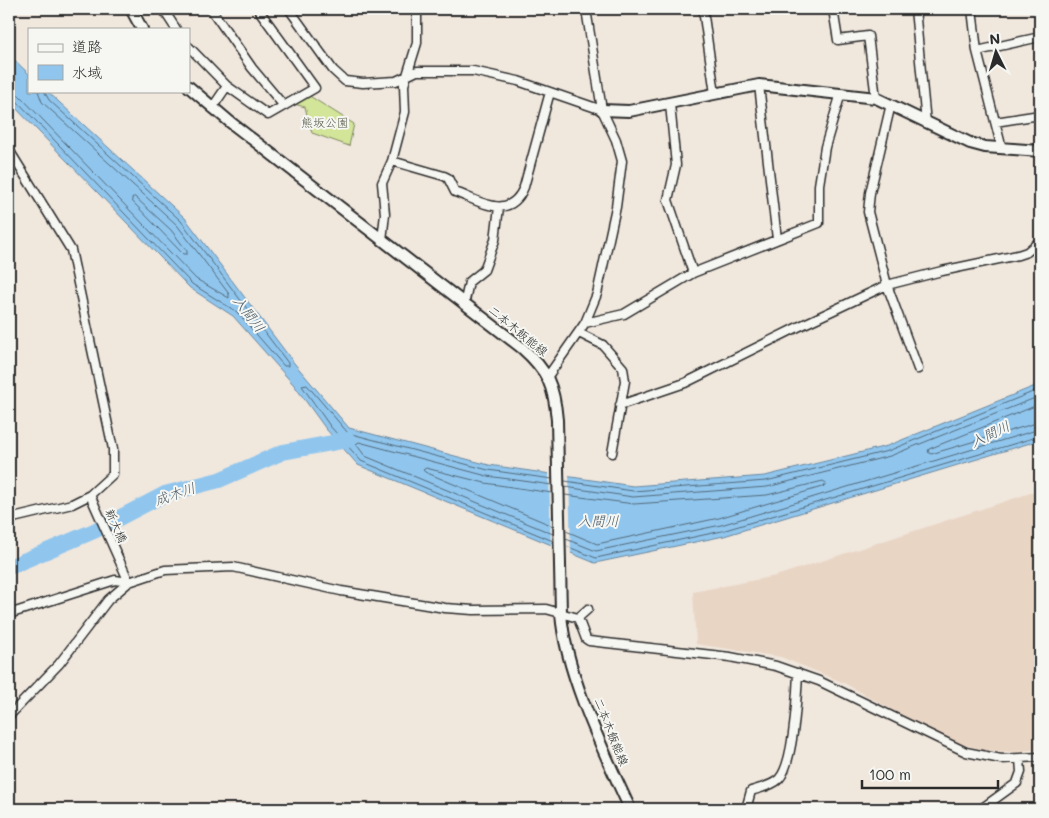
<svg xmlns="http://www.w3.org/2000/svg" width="1049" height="818" font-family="Mali,'Klee One',sans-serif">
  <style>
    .built { fill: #e9d5c4 }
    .green { fill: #d2e599; stroke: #7e8862 }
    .water { fill: #90c6ee; stroke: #6888a0 }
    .pier { fill: #f0e7dd }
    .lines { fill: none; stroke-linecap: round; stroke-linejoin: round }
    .shore { stroke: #536979; stroke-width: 1 }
    .river { stroke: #90c6ee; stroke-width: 16 }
    .street-casing { stroke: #2b2b2b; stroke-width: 11 }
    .secondary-casing { stroke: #2b2b2b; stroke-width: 14 }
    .street { stroke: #f6f6f2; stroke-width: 8 }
    .secondary { stroke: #f6f6f2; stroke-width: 10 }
    .labels { text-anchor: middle; stroke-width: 4; stroke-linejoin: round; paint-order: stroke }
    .park-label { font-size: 12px; fill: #555a46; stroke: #f6f6f2 }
    .street-label { font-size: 12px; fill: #2b2b2b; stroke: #f6f6f2 }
    .water-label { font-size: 14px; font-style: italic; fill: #495a66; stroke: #f6f6f2 }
  </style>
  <rect width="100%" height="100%" fill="#f0e7dd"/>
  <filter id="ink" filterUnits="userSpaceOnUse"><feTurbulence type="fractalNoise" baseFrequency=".02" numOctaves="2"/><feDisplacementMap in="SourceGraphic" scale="10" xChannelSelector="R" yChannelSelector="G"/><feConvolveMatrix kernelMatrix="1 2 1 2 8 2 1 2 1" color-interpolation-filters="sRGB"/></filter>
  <g filter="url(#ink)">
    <path class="built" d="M1040,490V749L1013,752L984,750L947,740L842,682L781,657L696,644L693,592L776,576Z"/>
    <path class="green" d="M308,95L354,124L349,146L312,133L305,107L294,104Z"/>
    <path class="water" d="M9,55L29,74V91H47L185,218L294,363L349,428L489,465L633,486L765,476L887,446L1040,384V440L724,536L595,563L358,465L326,429L294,385L233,316L190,288L9,101Z"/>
    <path class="pier" d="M549,471L569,474L571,556L551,548Z"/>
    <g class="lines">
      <path class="shore" d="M9,91L19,95L196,279L229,298V294L177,225L42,102L38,91
        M9,98L15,99L192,284L237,312L284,366H288V363L181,221L49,100L44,91
        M135,197L171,230L187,251V254H183L132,201V198Z
        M1040,404L929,449L928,452L931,454L1040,422
        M552,479L488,470L348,433L307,385L302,386L330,426L361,461L553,541
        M565,481L633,491L766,481L888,451L1040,389
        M552,485L487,476L359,442L356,444L365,456L553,534
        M565,487L633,497L767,487L890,456L1040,396
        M552,493L485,483L426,468L423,470L425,472L553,526
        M565,495L634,504L767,495L823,481L826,483L825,486L719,518L597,544L566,531
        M566,539L596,551L721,525L1040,429
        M566,546L596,558L722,531L1040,436"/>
      <path class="river" d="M9,567L94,531L165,494L219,480L283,452L348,440"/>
      <g class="street-casing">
        <path id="street" d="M163,9L176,29
          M211,9L252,68L284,106
          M289,9L333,70L345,81L363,83L396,81L417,71H473L518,81L602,110
          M703,9L715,94
          M833,9L838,40L868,36L876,98
          M915,9L926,123
          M972,9L977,51L1002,149
          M189,47L227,86
          M977,51L1040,37
          M759,85L777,239
          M670,104L676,165L668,200L693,273
          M891,104L870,193L868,212L887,285L918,369
          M212,108L227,86L268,115L315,88L258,9
          M995,122L1040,115
          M9,150L71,250L113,449V474L90,495L129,582
          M392,161L444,176L448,178L455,192C480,201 510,222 524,187L550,92
          M382,240L385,214L382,183L392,161L405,112L404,85L417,43V9
          M464,305L469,282L484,270L495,240L499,207
          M585,323L624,314L693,273L819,223V185L825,147L841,93
          M579,333L603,345L623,368L625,381L612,453
          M548,376L585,323L597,294L616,207L622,161L616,140L602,110L586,9
          M620,405L685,383L800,326L887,285L942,271L1018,255L1027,252L1040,241
          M9,519L72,504L90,495
          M9,614L115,580L129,582
          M578,618L588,609
          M9,716L59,664L108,600L129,582L165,570L233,567L341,591L445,608L473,610L546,609L578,618L586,639L589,641L730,657L776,666L819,681L966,752L1001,759L1040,757
          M746,809L751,791C760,788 772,786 779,779C794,763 797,695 798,673
          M981,809L1017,783L1021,772L1020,759"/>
      </g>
      <g class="secondary-casing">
        <path id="secondary" d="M131,9L142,29
          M189,87L230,122L522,348C548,371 554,386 557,420L561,613C565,673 605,754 630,809
          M602,110L629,111L759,85L876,98L970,143L985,147L1040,151"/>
      </g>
      <use href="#street" class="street"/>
      <use href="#secondary" class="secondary"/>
    </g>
  </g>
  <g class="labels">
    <g class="park-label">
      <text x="325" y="127">熊坂公園</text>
    </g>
    <g class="street-label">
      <text transform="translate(518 331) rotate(39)" y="4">二本木飯能線</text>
      <text transform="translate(116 526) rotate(66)" y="4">新大橋</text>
      <text transform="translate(611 732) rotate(68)" y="4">二本木飯能線</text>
    </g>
    <g class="water-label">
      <text transform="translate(249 314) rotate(52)" y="5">入間川</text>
      <text transform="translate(990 434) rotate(-26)" y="5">入間川</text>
      <text transform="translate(175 494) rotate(-19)" y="5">成木川</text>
      <text x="598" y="526">入間川</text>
    </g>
  </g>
  <rect width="1049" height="818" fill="none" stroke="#f6f6f2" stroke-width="30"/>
  <rect x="15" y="15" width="1019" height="788" fill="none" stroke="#2b2b2b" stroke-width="2" filter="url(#ink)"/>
  <rect x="28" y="28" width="162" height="65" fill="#f6f6f2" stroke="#a5a5a2"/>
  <rect x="38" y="44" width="25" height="8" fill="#f6f6f2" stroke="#a5a5a2"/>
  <text x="72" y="52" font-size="15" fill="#2b2b2b">道路</text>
  <rect x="38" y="65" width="25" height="15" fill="#90c6ee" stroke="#a5a5a2"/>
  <text x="72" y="78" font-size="15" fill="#2b2b2b">水域</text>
  <g transform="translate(996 52) rotate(355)" stroke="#f6f6f2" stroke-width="4" paint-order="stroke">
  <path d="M0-4L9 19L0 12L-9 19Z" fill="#2b2b2b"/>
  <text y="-8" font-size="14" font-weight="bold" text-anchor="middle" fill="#2b2b2b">N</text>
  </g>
  <path d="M862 780v8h136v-8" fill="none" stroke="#2b2b2b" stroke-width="2.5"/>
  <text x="869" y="780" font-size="15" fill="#2b2b2b" stroke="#f6f6f2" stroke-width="4" paint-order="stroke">100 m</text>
</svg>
